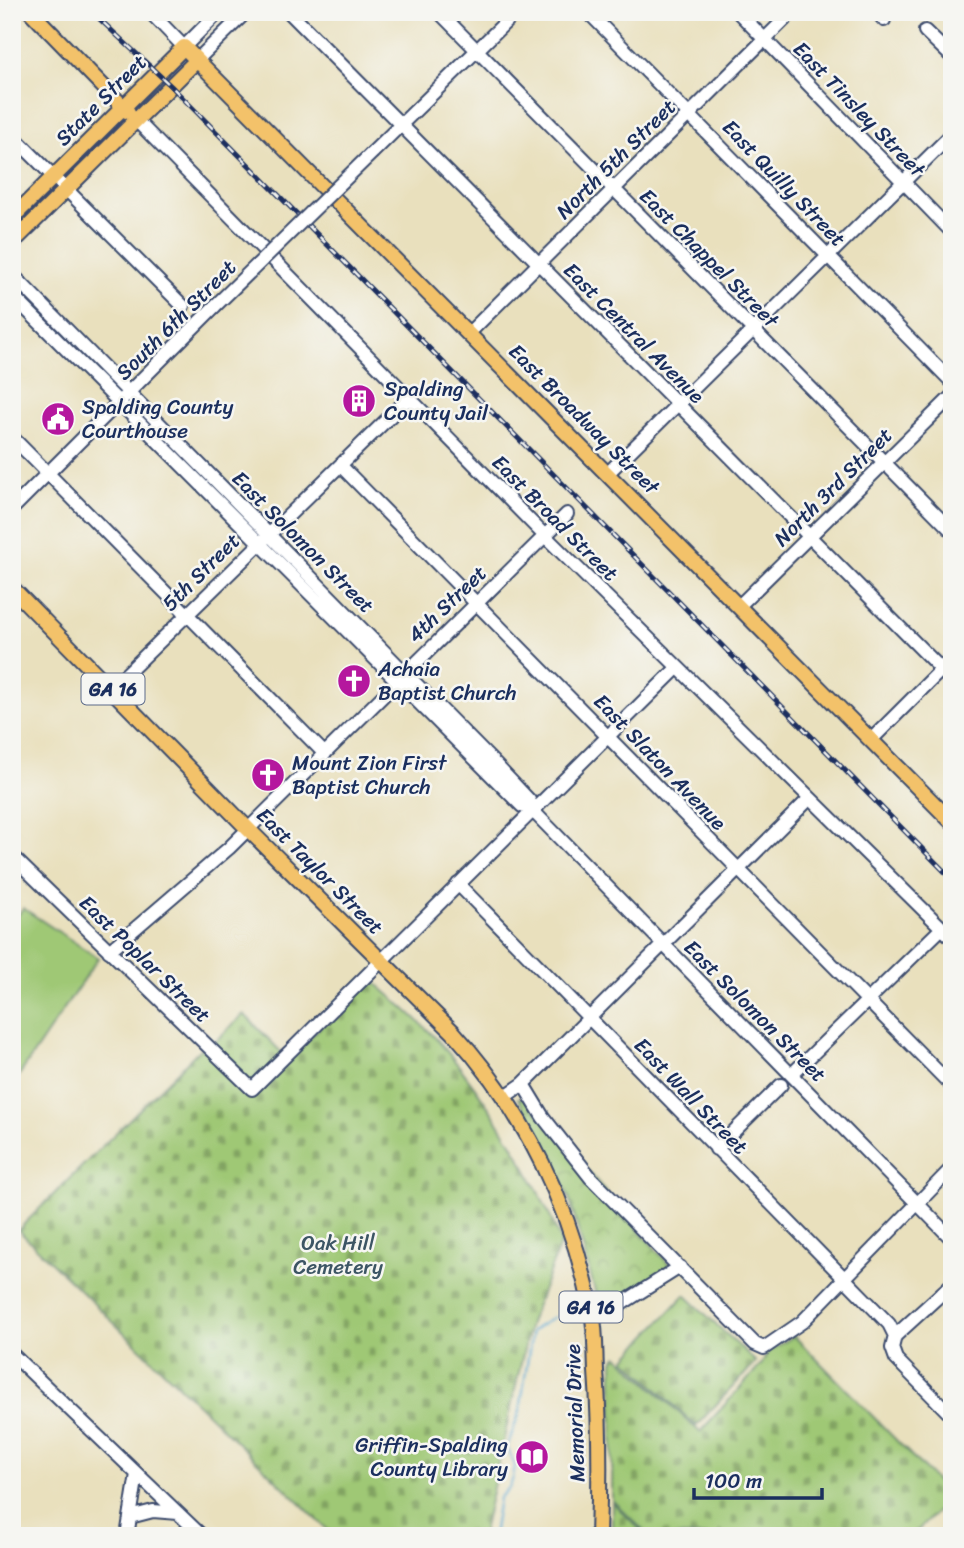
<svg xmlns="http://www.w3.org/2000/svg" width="964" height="1548" font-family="Sriracha,sans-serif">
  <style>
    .cemetery { fill: url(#cemetery-stones); stroke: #5d7c69; stroke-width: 2 }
    .park { fill: url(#park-crowns); stroke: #5d7c69; stroke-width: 2 }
    .garden { fill: #9fc874; stroke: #5d7c69; stroke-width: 2 }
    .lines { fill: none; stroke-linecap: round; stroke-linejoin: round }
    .stream { stroke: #53a4cd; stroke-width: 2.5 }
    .minor-casing { stroke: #3a4a6c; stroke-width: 16 }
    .major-casing { stroke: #3a4a6c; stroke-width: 18 }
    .minor { stroke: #fff; stroke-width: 12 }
    .major { stroke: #f3c26a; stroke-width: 14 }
    .rail-casing { stroke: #1b2f5e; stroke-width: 5 }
    .rail { stroke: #f6f6f2; stroke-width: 2.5; stroke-dasharray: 8; stroke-linecap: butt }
    .minor-bridge-casing { stroke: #3a4a6c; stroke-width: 16; stroke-linecap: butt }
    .minor-bridge { stroke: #fff; stroke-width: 12 }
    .labels { text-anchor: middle; stroke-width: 5; stroke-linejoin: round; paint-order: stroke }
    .shield { fill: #f6f6f2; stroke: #5d6b8a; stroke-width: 2 }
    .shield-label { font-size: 19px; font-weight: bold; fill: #1b2f5e }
    .street-label { font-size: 21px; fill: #1b2f5e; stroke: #f6f6f2 }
    .poi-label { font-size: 21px; fill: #1b2f5e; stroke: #f6f6f2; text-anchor: start }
    .park-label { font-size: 21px; fill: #3c5564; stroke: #f6f6f2 }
  </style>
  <defs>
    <pattern id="cemetery-stones" width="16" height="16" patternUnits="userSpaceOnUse" patternTransform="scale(1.75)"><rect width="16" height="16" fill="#9fc874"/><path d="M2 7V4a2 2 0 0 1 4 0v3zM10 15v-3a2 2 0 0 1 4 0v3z" fill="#81a362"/></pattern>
    <pattern id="park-crowns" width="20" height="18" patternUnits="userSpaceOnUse" patternTransform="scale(1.75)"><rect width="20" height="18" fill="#9fc874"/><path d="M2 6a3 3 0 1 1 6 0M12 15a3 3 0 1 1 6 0" fill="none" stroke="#81a362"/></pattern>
  </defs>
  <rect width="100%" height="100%" fill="#f6f6f2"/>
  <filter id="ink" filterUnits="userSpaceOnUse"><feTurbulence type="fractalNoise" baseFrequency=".0143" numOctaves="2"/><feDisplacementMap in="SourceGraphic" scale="14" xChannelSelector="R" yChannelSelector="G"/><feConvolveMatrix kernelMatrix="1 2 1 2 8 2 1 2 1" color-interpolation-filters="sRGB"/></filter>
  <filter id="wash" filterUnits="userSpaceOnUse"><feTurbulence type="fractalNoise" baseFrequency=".00686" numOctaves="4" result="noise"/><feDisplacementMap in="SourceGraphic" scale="28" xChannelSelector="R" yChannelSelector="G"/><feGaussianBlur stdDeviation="1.57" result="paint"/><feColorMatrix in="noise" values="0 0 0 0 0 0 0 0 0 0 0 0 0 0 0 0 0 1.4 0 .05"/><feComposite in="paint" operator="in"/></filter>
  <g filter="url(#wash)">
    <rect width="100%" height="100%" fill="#e9e0bd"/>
    <path class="cemetery" d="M370,978C393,999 420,1020 441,1044C487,1098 535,1176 561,1242L530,1323L482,1536H334L18,1230L201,1048L205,1051L244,1014L288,1059Z
      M685,1295L756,1362L696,1426L625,1359Z
      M794,1336L952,1497L912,1536H649L612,1500L613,1361L618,1356L700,1432L762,1364L767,1353Z
      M612,1502L647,1536H612Z"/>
    <path class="park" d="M518,1098H525L671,1267L600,1309L569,1197L552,1158Z"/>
    <path class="garden" d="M23,908L98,958L12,1086V923Z"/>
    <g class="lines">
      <path class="stream" d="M493,1536L499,1498L509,1488L513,1478L515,1466L507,1447L520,1411L532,1331L554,1317"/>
    </g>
  </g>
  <g filter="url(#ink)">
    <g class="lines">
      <g class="minor-casing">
        <path id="minor" d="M150,12L184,47L219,12
          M289,12L952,680
          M439,12L952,531
          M588,12L952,382
          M738,12L952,232
          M877,12L884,20
          M925,31L952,57
          M197,60L246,12
          M136,120L545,536L952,938
          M12,135L183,306
          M373,152L516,12
          M12,274L495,764L529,800L532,810
          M12,295L522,806L532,810L952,1239
          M469,333L792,12
          M12,437L325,754
          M341,466L952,1086
          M608,473L952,134
          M12,509L215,306
          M740,605L952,396
          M112,688L409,398
          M872,739L952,659
          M12,856L252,1089L677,668
          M458,884L889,1324L895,1336
          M109,951L229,848L567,514
          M792,1074L942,928
          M523,1084L543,1117L591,1178L755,1344L764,1348L802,1322L952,1168
          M504,1097L523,1084L810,798
          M716,1149L781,1085
          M593,1316L607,1313L680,1267
          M895,1336L892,1348L896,1359L952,1416
          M895,1336L952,1284
          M12,1354L202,1536
          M130,1517L153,1511L178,1513
          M127,1536L137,1474"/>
      </g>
      <g class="major-casing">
        <path id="major" d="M31,12L128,112
          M12,218L184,47L952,822
          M12,243L197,60
          M12,588L248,829L453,1032C525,1111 572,1209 592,1313C596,1332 595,1352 596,1371C600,1426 600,1481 598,1536"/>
      </g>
      <use href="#minor" class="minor"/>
      <use href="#major" class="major"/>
      <g class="rail-casing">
        <path id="rail" d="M92,12L171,86L952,879"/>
      </g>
      <use href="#rail" class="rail"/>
      <g class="minor-bridge-casing">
        <path id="minor-bridge" d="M215,306L373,152"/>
      </g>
      <use href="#minor-bridge" class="minor-bridge"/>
    </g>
  </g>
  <defs>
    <g id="building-disc" transform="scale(1.75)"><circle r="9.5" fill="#b5179e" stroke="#f6f6f2"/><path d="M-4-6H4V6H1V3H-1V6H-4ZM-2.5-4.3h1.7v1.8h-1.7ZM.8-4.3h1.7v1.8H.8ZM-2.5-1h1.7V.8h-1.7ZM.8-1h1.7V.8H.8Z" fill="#fff"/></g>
    <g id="civic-disc" transform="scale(1.75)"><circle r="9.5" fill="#b5179e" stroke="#f6f6f2"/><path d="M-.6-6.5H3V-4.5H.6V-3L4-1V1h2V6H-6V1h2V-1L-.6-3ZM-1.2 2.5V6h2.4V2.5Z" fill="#fff"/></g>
    <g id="church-disc" transform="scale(1.75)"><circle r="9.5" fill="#b5179e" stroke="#f6f6f2"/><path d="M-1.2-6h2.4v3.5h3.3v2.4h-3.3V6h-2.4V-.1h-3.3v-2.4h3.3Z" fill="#fff"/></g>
    <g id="library-disc" transform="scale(1.75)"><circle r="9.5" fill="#b5179e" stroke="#f6f6f2"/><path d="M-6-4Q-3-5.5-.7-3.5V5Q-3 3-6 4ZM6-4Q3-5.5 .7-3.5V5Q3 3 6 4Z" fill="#fff"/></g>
  </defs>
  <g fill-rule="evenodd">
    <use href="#building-disc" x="359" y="401"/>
    <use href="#civic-disc" x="58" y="419"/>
    <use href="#church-disc" x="354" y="681"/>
    <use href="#church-disc" x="268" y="775"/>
    <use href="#library-disc" x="532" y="1457"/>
  </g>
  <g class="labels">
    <g class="shield">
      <rect x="81.5" y="673.5" width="63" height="31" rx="5"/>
      <rect x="559.5" y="1291.5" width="63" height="31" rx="5"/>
    </g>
    <g class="shield-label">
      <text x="113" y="696">GA 16</text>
      <text x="591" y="1314">GA 16</text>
    </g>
    <g class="street-label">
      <text transform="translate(101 100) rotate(-45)" y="7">State Street</text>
      <text transform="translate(859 109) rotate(46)" y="7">East Tinsley Street</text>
      <text transform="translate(616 159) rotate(-45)" y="7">North 5th Street</text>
      <text transform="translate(784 183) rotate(46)" y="7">East Quilly Street</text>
      <text transform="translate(709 258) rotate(45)" y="7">East Chappel Street</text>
      <text transform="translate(176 320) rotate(-45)" y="7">South 6th Street</text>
      <text transform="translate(634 333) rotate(45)" y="7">East Central Avenue</text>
      <text transform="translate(584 419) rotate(45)" y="7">East Broadway Street</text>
      <text transform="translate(833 487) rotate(-45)" y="7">North 3rd Street</text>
      <text transform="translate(555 518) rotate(45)" y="7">East Broad Street</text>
      <text transform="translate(303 542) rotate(45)" y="7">East Solomon Street</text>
      <text transform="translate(201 572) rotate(-45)" y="7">5th Street</text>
      <text transform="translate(447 604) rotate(-44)" y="7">4th Street</text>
      <text transform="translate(660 762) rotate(46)" y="7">East Slaton Avenue</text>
      <text transform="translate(320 871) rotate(45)" y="7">East Taylor Street</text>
      <text transform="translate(145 959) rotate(44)" y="7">East Poplar Street</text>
      <text transform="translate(755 1011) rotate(45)" y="7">East Solomon Street</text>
      <text transform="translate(691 1096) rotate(46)" y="7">East Wall Street</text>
      <text transform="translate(575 1413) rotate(-92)" y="7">Memorial Drive</text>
    </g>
    <g class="poi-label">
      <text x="384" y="396">Spalding<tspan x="384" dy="24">County Jail</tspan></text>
      <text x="82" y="414">Spalding County<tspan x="82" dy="24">Courthouse</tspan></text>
      <text x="378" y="676">Achaia<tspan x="378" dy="24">Baptist Church</tspan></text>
      <text x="292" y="770">Mount Zion First<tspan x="292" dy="24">Baptist Church</tspan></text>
      <text x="508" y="1452" text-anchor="end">Griffin-Spalding<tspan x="508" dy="24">County Library</tspan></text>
    </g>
    <g class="park-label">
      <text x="338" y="1250">Oak Hill<tspan x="338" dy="24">Cemetery</tspan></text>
    </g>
  </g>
  <rect width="964" height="1548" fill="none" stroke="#f6f6f2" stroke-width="42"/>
  <path d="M694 1488v10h128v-10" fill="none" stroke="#1b2f5e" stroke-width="3.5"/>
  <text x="705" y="1488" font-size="21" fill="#1b2f5e" stroke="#f6f6f2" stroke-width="5" paint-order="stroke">100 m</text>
</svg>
